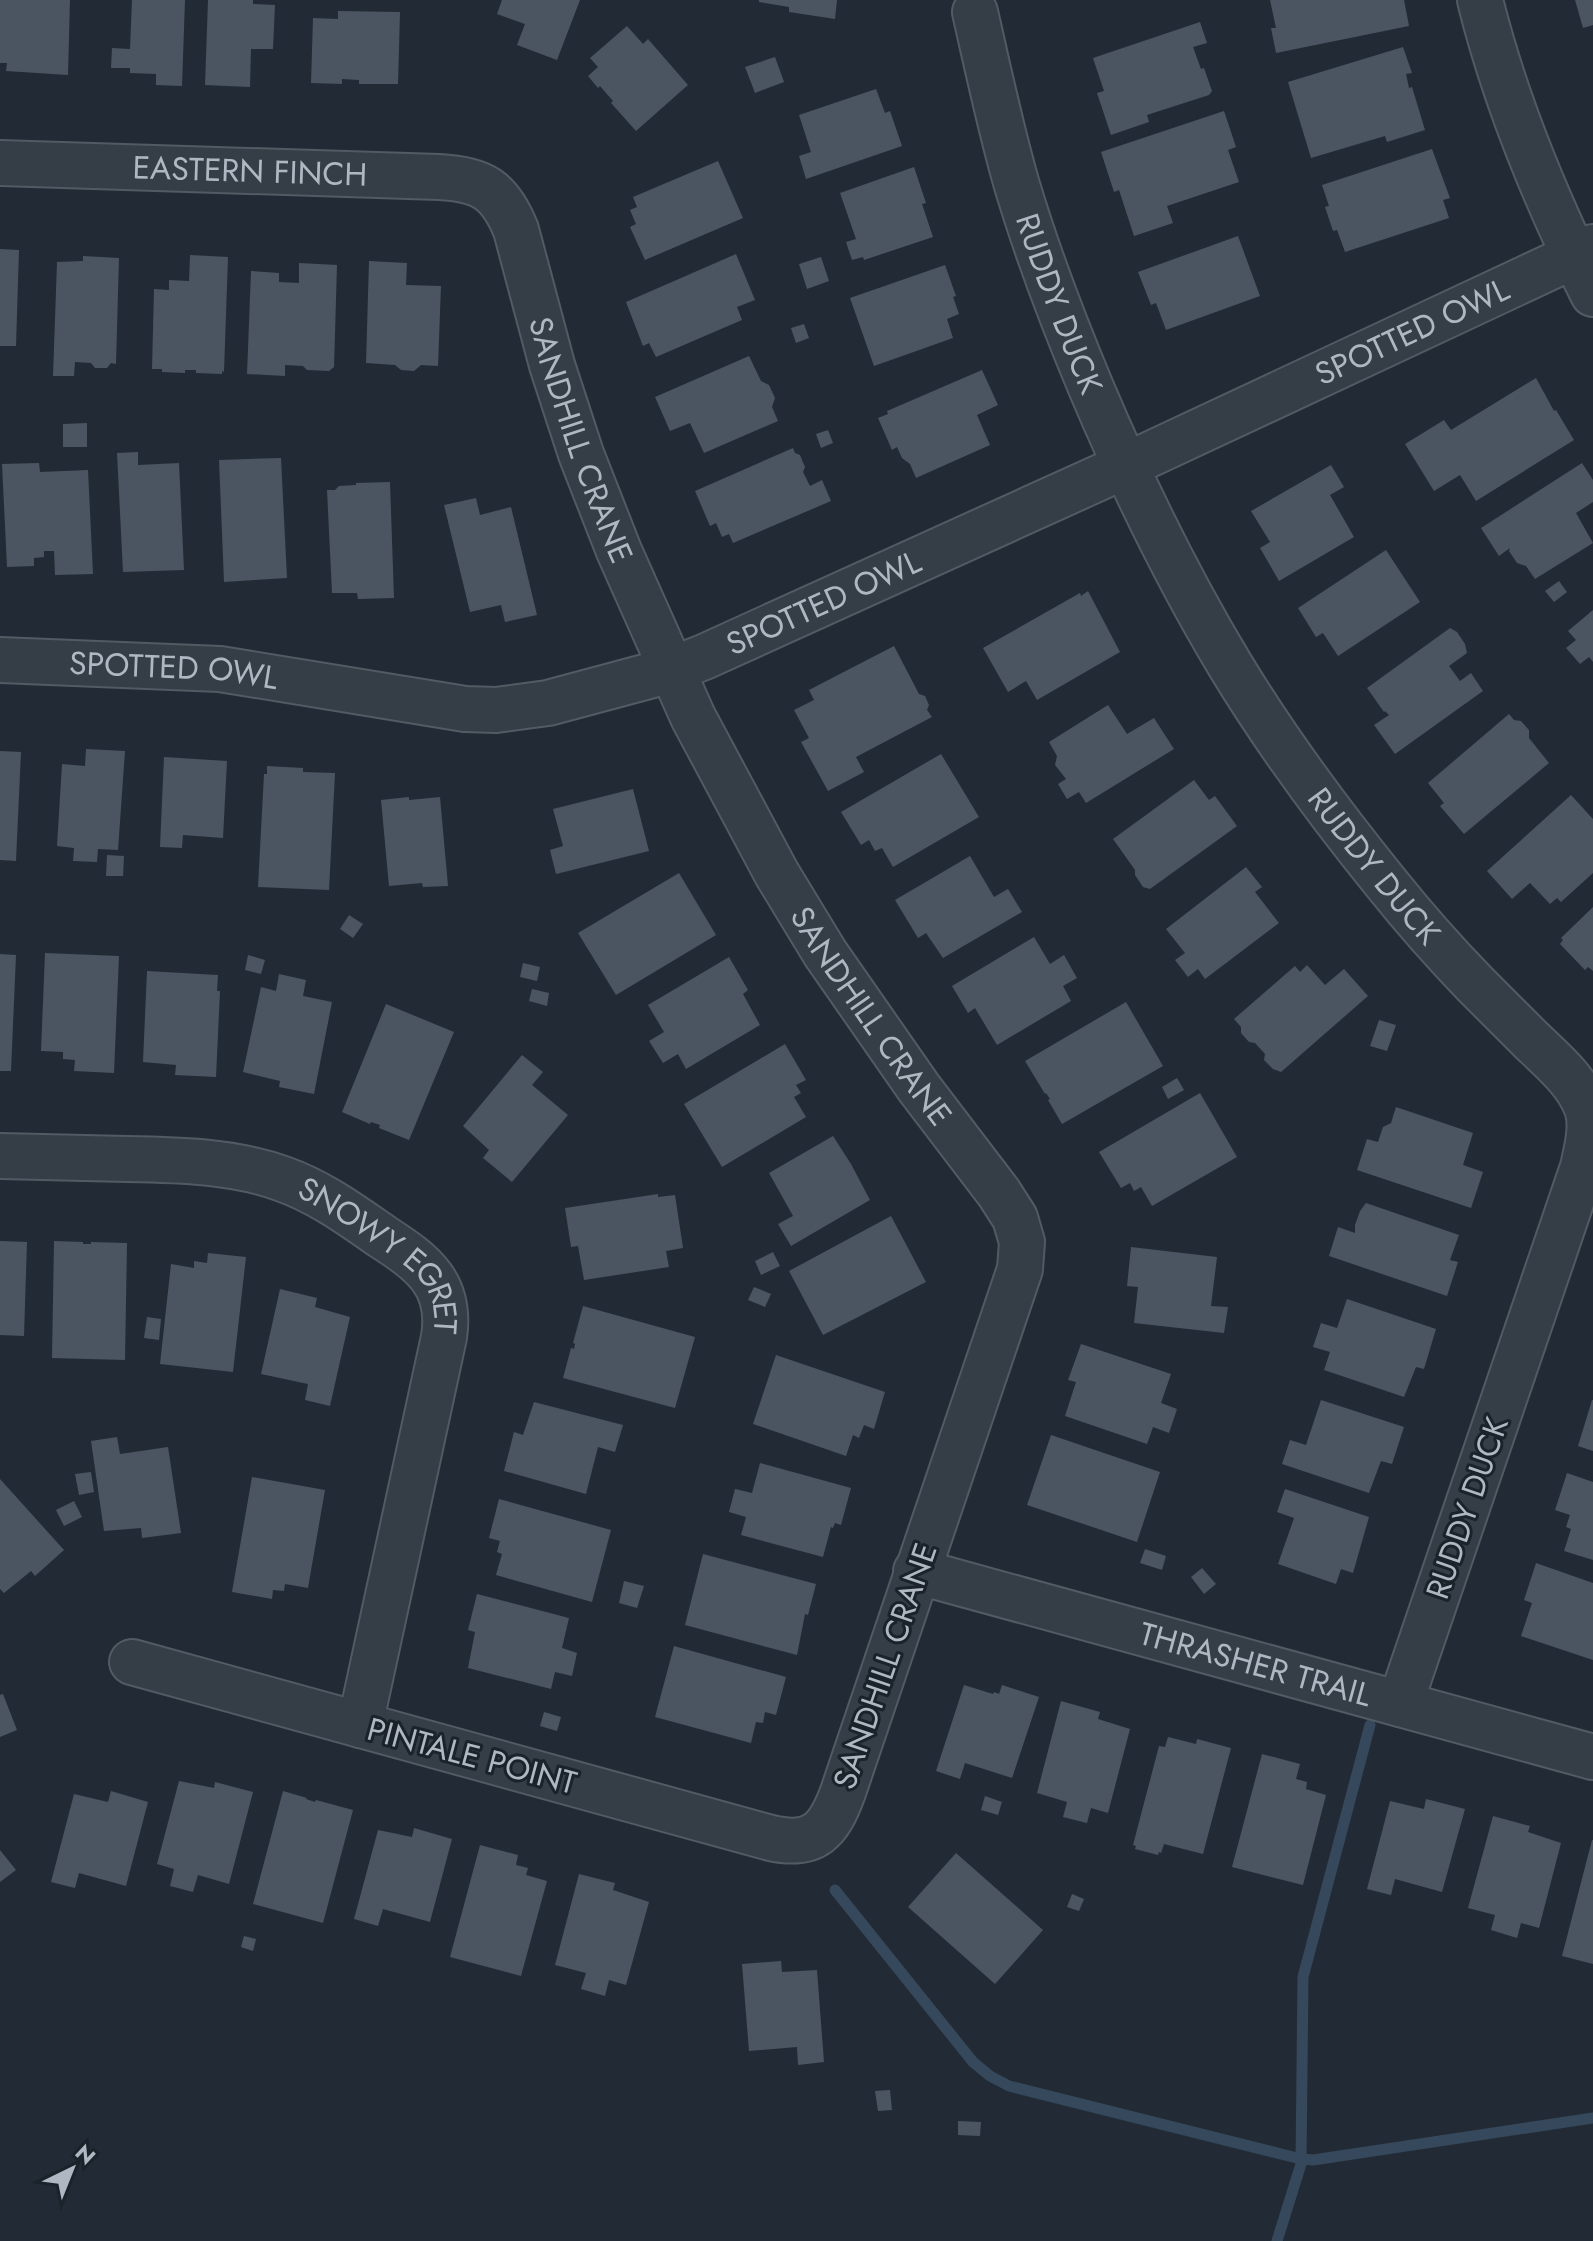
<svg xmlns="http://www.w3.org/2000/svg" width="1593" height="2241" font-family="Jost,sans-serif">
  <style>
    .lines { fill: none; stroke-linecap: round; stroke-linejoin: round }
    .stream { stroke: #36485b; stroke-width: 11 }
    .building { fill: #4a5561 }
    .minor-casing { stroke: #525a63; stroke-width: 48 }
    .minor { stroke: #353d46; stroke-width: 44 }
    .labels { text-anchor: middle; stroke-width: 6; stroke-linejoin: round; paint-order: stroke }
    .street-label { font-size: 32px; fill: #afb7c2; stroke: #1a222a }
  </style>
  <rect width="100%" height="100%" fill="#222b35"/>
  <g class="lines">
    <path class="stream" d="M835,1890L973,2062L990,2076L1009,2086L1301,2159L1313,2160L1593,2118
      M1277,2241L1301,2164L1303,1977L1370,1725"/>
  </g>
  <path class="building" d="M0,0H70L68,75L6,71L7,63H0Z
    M132,0H185L182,86L156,85V74L130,73V68H111L112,48L130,49Z
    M208,0H253V4L275,5L273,49H251L250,87L205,85Z
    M502,0H580L557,60L517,45L525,24L497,14Z
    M759,0H837L835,19L789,12V7L759,2Z
    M1270,0H1404L1409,26L1276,53L1271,28H1276Z
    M1575,0H1593V25L1583,28Z
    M338,11L400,12L398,84H359V80L342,79V84L311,83L313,18L338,19Z
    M1200,22L1207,43L1193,47L1201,69L1204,68L1212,91L1209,95L1147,115L1149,122L1111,135L1097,93L1104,91L1093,58Z
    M627,26L643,44L648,39L688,85L636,131L611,103L613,101L600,86L598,88L588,76L598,67L590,58Z
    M1403,47L1412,73L1406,74L1409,88L1412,87L1425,130L1387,142L1385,136L1311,158L1288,82Z
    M775,57L784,82L755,93L745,67Z
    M876,89L885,113L890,111L902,146L806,179L799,156L811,152L799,115Z
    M1224,111L1236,147L1228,150L1239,182L1167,206L1173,223L1134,236L1119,190L1114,192L1101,152Z
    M1432,149L1450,198L1443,200L1449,218L1345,252L1337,230L1333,231L1325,207L1329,206L1322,185Z
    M718,161L743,218L645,260L630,227L636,224L630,210L637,207L633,197Z
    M914,167L926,203L922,204L933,237L864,260L863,257L852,260L846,242L856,239L840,193Z
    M1238,236L1260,296L1166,330L1156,303L1151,305L1138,272Z
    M0,249L19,250L16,346H0Z
    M736,254L755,300L737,307L742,320L656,357L649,343L643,346L626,302Z
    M190,255L228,257L224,372L222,371V374L196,373V370H185V373L162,372V369H152L154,289L169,290V280L189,281Z
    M83,256L119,258L116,364L111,363L107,368H95L91,363L75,362L74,376H53L57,262L83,261Z
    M821,257L829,281L807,289L799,264Z
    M369,261L407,263L406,285L441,286L438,366L421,365L414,371L401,370L395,365L366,363Z
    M299,263L337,265L334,367L329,371L307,370L303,366L285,365V376L247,374L251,271L279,273V282L299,283Z
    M945,265L956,296L953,297L959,314L947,319L953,338L874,366L850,298Z
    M804,324L809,338L796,343L791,328Z
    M749,356L761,381L769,385L775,398L772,407L778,421L704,453L690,423L670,431L655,397Z
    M982,370L998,405L977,415L990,445L916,478L910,464L902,458L897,447L892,450L878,418L888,414L887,411Z
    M1536,378L1554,411L1556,410L1574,440L1476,501L1460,475L1434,491L1405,444L1444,420L1451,430Z
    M87,423V447H63V424Z
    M828,430L833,443L821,448L816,434Z
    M793,448L795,453L800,455L805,467L803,472L810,486L822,480L831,501L733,543L729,534L722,537L716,523L710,526L695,491Z
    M138,452V465L179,463L184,570L123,572L117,453Z
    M281,458L287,578L224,582L219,460Z
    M39,463L40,472L88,470L93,574L55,575L54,551H44V557L34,558V566L7,567L2,464Z
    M1582,463L1593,480V502L1576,513L1593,543L1535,579L1526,566L1517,563L1509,551L1510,548L1499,556L1481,528Z
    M1331,465L1344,487L1330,495L1354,537L1279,581L1260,548L1270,542L1251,511Z
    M390,482L394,598L358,599L357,593H332L327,490H335L339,486L356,485V483Z
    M476,498L480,515L511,507L537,615L505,622L501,605L470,612L444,505Z
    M1386,550L1420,602L1338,656L1323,633L1316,637L1298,608Z
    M1559,581L1567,592L1554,602L1545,591Z
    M1088,591L1120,652L1037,700L1026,681L1008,692L983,648L1080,593L1081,596Z
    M1593,610V662L1589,657L1580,664L1566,648L1576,640L1568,631Z
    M1450,628L1457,632L1465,644L1467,653L1449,666L1460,681L1471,673L1483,691L1395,754L1374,725L1389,715L1385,711L1384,712L1367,688Z
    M894,646L919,694L925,696L929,705L927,710L932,717L856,757L864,772L828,791L801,742L809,738L794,710L814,700L809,690Z
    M1108,705L1127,734L1154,718L1174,749L1086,803L1079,792L1067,799L1058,784L1066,779L1055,765L1057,756L1049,742Z
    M1509,714L1514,720L1521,721L1529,730V738L1549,763L1464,834L1440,806L1444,803L1428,783Z
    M86,749L125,751L118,850L98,849L97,862L73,861L74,848L57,846L62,764L85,766Z
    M0,751L21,752L16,861L0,860Z
    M941,754L979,817L893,867L882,848L875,851L869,840L861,845L841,812Z
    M164,757L227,761L223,838L183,835L182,848L160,847Z
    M267,766L303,768V772L335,773L329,890L258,887L264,774H267Z
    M1194,780L1209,800L1215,796L1237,826L1150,889L1143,887L1135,875V870L1113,839Z
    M633,789L649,851L556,874L550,850L563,846L553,809Z
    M1571,795L1593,819V873L1561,902L1557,898L1550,904L1530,883L1512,899L1487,871Z
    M409,797V800L440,797L448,886L423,887L422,883L389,886L381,800Z
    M107,855L124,856L123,876H106Z
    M970,856L994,897L1008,889L1022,912L943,958L926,933L918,938L895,900Z
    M1246,867L1262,887L1255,892L1279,923L1205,979L1198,969L1188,977L1175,960L1185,953L1166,929Z
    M679,873L716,935L616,995L578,933Z
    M1593,907V971L1588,967L1585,970L1560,944L1563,940L1561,938Z
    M349,915L363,924L353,938L340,929Z
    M1034,937L1050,964L1064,955L1077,978L1063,986L1071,1001L997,1045L975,1008L968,1013L952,986Z
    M45,953L119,956L114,1073L74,1071L75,1060L63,1059V1052L41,1051Z
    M0,954L16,955L11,1071H0Z
    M248,955L265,960L261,974L245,970Z
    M729,957L748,990L743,994L760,1025L686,1069L678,1054L663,1063L649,1041L664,1032L648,1005Z
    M523,963L540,967L537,981L520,977Z
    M1307,965L1325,985L1344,969L1368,996L1281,1072L1273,1069L1264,1060L1265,1054L1255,1043L1249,1042L1241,1033V1027L1234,1019L1295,966L1300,972Z
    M147,971L218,975L217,991H220L216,1077L175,1075L176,1065L143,1062Z
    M279,974L306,980L303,996L332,1002L314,1094L279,1087L280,1081L243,1072L261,987L276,991Z
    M532,989L549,993L547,1006L529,1001Z
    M1126,1002L1163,1066L1062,1124L1048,1100L1050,1099L1046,1093L1045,1094L1025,1061Z
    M386,1004L454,1032L409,1140L379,1128L380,1125L371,1122L370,1124L342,1112Z
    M1379,1020L1396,1025L1387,1051L1370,1046Z
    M785,1044L806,1080L796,1085L801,1093L794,1097L806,1117L722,1167L684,1104Z
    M522,1055L543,1072L532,1085L568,1115L512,1182L483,1158L489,1150L463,1126Z
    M1177,1078L1184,1090L1168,1099L1162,1087Z
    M1200,1093L1237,1157L1152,1206L1141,1187L1134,1191L1130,1183L1121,1188L1099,1152Z
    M1396,1107L1473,1133L1463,1165L1483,1172L1471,1208L1357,1170L1367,1139L1378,1142L1383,1127L1391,1123Z
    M833,1136L851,1164L870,1200L791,1246L778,1224L793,1216L769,1173Z
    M658,1194V1197L675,1195L683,1248L666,1251L669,1267L584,1280L578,1246L571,1247L565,1208Z
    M1366,1203L1459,1235L1450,1260L1458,1262L1447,1296L1329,1256L1338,1227L1355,1233V1225L1360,1211Z
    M891,1216L926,1282L823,1335L789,1271Z
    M0,1241L27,1242L24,1336L0,1335Z
    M54,1241L83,1242V1244H91V1242L127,1243L125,1360L52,1358Z
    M1131,1247L1217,1257L1211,1306L1228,1307L1224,1333L1134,1323L1138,1287L1127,1286Z
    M773,1252L780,1266L761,1275L755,1261Z
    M208,1253L246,1257L233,1372L160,1364L171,1264L194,1268V1261L207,1263Z
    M754,1287L771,1294L765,1307L748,1300Z
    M280,1289L317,1298L315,1307L350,1317L330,1406L305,1400L308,1384L261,1374Z
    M1347,1299L1436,1329L1424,1369L1416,1367L1404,1397L1324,1370L1330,1352L1313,1347L1321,1323L1337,1328Z
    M583,1306L695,1337L675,1408L563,1378L571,1348L574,1349L575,1344L573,1343Z
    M147,1317L161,1319L159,1340L144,1338Z
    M1081,1344L1171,1374L1161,1403L1177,1409L1169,1433L1153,1427L1147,1444L1065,1416L1076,1382L1068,1380Z
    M776,1355L885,1392L874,1429L864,1425L859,1438L853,1435L846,1456L753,1424Z
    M1321,1400L1404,1427L1392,1464L1381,1461L1369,1493L1282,1464L1290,1440L1306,1445Z
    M1592,1400H1593V1451L1578,1446Z
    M534,1402L623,1425L615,1452L598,1447L586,1494L504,1471L514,1432L523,1435Z
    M1051,1435L1160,1472L1137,1542L1027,1505Z
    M117,1437L120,1454L168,1447L181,1533L142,1538L141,1528L104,1531L91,1441Z
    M760,1463L851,1488L841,1525L835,1523L833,1528L831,1527L823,1557L741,1535L746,1517L729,1512L735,1489L752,1493Z
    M91,1472L94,1492L79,1495L75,1474Z
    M1567,1473L1593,1482V1560L1564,1551L1571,1529L1566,1527L1570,1515L1555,1510Z
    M252,1477L325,1490L308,1588L285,1584L284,1591L273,1590L272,1599L232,1592Z
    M0,1479L64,1550L35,1576L31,1571L4,1593L0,1589Z
    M1285,1489L1369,1517L1353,1573L1341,1569L1336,1584L1278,1564L1294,1518L1277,1512Z
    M499,1499L611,1530L592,1602L496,1575L502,1554L497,1552L500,1541L489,1538Z
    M74,1501L82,1517L64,1526L56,1510Z
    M1145,1549L1166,1556L1162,1570L1140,1563Z
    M703,1554L816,1584L808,1615L805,1614L797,1655L685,1625Z
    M1536,1563L1593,1583V1660L1521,1636L1532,1603L1524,1600Z
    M1202,1568L1216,1584L1204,1594L1191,1577Z
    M624,1581L644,1586L637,1608L619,1603Z
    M477,1594L569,1618L562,1648L577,1653L572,1676L555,1672L551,1689L468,1668L475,1632L468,1630Z
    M674,1646L786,1677L776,1715L765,1712L763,1723L756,1722L751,1743L655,1717Z
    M964,1685L993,1694L994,1692L999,1694L1002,1685L1039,1697L1012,1778L965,1763L960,1779L936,1771Z
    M3,1694L17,1730L0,1737V1695Z
    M1061,1701L1100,1712L1098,1719L1130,1729L1108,1813L1091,1808L1087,1823L1063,1817L1067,1802L1037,1793Z
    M544,1712L561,1717L557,1731L540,1726Z
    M1168,1737L1196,1744L1197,1739L1231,1748L1203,1854L1164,1844L1161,1853L1159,1852L1158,1855L1135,1849L1136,1846L1133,1845L1159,1746L1165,1747Z
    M1262,1754L1300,1764L1296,1779L1307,1782L1306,1789L1326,1795L1303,1885L1232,1867Z
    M179,1781L214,1788L215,1782L253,1792L229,1884L198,1875L193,1892L170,1886L174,1869L157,1864Z
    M111,1791L148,1802L126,1886L79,1873L75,1888L51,1882L74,1794L108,1802Z
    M283,1791L307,1798L306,1799L315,1802L316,1800L353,1810L323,1923L253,1904Z
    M985,1796L1002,1802L998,1815L981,1810Z
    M1426,1799L1465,1809L1442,1892L1395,1879L1391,1895L1367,1889L1390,1801L1424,1809Z
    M1493,1816L1530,1826L1528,1832L1561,1843L1539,1928L1521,1923L1517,1938L1491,1930L1495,1915L1468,1908Z
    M414,1828L452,1839L430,1922L383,1909L378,1926L354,1919L378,1830L412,1837Z
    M1592,1840H1593V1964L1562,1956Z
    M480,1845L518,1855L516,1865L528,1868L526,1875L547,1881L521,1976L450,1957Z
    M0,1850L16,1870L0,1882Z
    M956,1853L1043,1930L995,1984L908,1907Z
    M579,1874L615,1883L613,1890L649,1902L626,1985L609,1980L605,1996L581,1989L586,1973L555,1965Z
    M1072,1894L1084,1899L1079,1911L1067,1907Z
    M244,1936L256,1939L253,1951L241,1947Z
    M781,1961L782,1972L817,1970L824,2062L798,2065L797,2047L749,2051L742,1964Z
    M890,2090L892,2110L878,2111L875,2091Z
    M958,2121L981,2122L980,2136L958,2135Z"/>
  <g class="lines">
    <g class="minor-casing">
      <g id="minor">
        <path d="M1480,0C1505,101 1546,200 1593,294"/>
        <path id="s1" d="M975,12C988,69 1000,126 1016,182C1037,253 1063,321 1092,390C1132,484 1177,577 1230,665C1276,741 1330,814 1386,883C1414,918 1444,952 1475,984C1494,1003 1513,1022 1532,1041C1552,1060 1577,1081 1587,1108C1593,1126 1587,1149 1583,1167L1400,1704"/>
        <path id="s2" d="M0,163L439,177C482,179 500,190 516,230L552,365L581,454L619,551L693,717L777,874L825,953L919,1088L999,1193L1015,1218L1022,1242L1020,1269L843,1792C829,1830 815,1848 771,1838L132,1662"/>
        <path id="s3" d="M0,660L220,669L465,709L496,710L548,703L671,670L704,657L1125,466L1593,247"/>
        <path id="s4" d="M0,1156C42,1157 85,1158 127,1159C180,1160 234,1161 283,1179C320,1192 351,1215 383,1237C423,1263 452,1284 444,1337L360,1725"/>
        <path id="s5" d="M916,1571L1593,1757"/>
      </g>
    </g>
    <use href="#minor" class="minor"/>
  </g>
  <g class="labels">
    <g class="street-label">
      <text dy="11" stroke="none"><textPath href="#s2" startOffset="250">EASTERN FINCH</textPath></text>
      <text dy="11" stroke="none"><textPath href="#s1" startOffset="304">RUDDY DUCK</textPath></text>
      <text dy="11" stroke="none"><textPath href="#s3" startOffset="1494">SPOTTED OWL</textPath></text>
      <text dy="11" stroke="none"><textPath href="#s2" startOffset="760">SANDHILL CRANE</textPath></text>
      <text dy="11" stroke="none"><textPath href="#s3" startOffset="846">SPOTTED OWL</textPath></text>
      <text dy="11" stroke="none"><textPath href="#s3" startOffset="174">SPOTTED OWL</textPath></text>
      <text dy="11" stroke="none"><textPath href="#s1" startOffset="952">RUDDY DUCK</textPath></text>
      <text dy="11" stroke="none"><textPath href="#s2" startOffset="1408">SANDHILL CRANE</textPath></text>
      <text dy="11" stroke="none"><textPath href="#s4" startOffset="414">SNOWY EGRET</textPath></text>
      <text transform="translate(1467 1508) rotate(-71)" y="11">RUDDY DUCK</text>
      <text dy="11" stroke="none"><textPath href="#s5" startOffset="352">THRASHER TRAIL</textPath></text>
      <text transform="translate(885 1666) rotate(-71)" y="11">SANDHILL CRANE</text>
      <text transform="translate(472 1756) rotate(15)" y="11">PINTALE POINT</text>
    </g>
  </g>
  <g transform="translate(72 2169) rotate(43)" stroke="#1a222a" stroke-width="6" paint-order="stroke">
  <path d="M0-6L14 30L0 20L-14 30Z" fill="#afb7c2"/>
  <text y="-12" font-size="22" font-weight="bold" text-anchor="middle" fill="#afb7c2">N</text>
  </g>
</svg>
